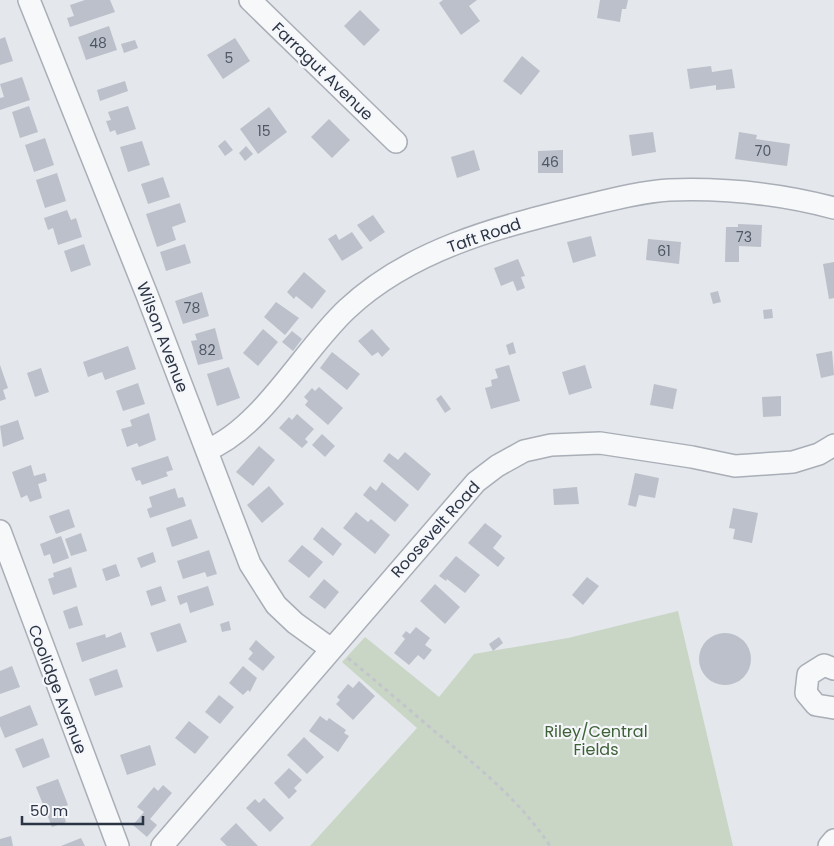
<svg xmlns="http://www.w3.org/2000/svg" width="834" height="846" font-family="Poppins,sans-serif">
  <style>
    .green { fill: #c9d6c5 }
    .building { fill: #bbc0ca }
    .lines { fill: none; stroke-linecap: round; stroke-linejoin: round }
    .minor-casing { stroke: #a9aeb7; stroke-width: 24 }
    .path { stroke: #c2c5cb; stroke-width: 3; stroke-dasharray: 4 4; stroke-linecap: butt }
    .minor { stroke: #f7f8fa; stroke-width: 21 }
    .labels { text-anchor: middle; stroke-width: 4.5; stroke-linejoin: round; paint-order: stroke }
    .number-label { font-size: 14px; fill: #4f5766 }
    .street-label { font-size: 16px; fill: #2b3445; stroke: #f4f6f9 }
    .park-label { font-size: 16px; fill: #3f6138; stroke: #f4f6f9 }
  </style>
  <rect width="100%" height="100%" fill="#e4e7ec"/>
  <path class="green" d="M678,611L733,846H310L417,728L342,662L365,637L439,697L474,654L568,638Z"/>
  <path class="building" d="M85,0H110L115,12L70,27L67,18L74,16L70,5Z
    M443,0H477L469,6L480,21L461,35L439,3Z
    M600,0H628L626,9H622L620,22L597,18Z
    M360,10L380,30L364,46L344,26Z
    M109,26L117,50L86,60L78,37Z
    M5,37L13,61L0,65V39Z
    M235,38L250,61L223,79L207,55Z
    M135,40L138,48L124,53L121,44Z
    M522,56L540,71L521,95L503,81Z
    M711,66L712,72L732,69L735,88L716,90V85L690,89L687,69Z
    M22,77L30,100L0,110V98L4,97L0,84Z
    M125,81L128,91L100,101L97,90Z
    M29,106L38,132L20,138L12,112Z
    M128,106L136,129L117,135L115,130L110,132L106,121L111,120L108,112Z
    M269,107L287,132L258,154L240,129Z
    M329,119L350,140L332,158L311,137Z
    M653,132L656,152L632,156L629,135Z
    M739,132L757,135L756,139L790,144L787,166L735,159Z
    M45,138L54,165L34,172L25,145Z
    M225,140L233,150L225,156L218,146Z
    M142,141L150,165L128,172L120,147Z
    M246,146L253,154L245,161L239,153Z
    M474,150L480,170L457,178L451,157Z
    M563,150V173H538V151Z
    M57,173L66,201L45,208L36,180Z
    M163,177L170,197L148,204L141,184Z
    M180,203L186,222L172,227L176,240L157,247L146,214Z
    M67,210L71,220L76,218L82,237L58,245L53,228L48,230L44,218Z
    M373,215L385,232L370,242L357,225Z
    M738,224L762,225L761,247L739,246V262H725L726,227H738Z
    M352,232L363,248L342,261L328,239L336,234L339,240Z
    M591,236L596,256L573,263L567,242Z
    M648,239L681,242L679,264L646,260Z
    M84,244L91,265L71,272L64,251Z
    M185,244L191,263L166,271L160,252Z
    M518,259L525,276L521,277L525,288L517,291L513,281L501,286L494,268Z
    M834,262V298L829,299L823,264Z
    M304,272L326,291L312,309L296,296L294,299L287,292Z
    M718,291L721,302L713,304L710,293Z
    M202,292L209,316L183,324L175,301Z
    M276,302L299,318L285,335L264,317Z
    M772,309L773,318L764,319L763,310Z
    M215,328L223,359L198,365L191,341L197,340L195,334Z
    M263,329L278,342L258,366L243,353Z
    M372,329L390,349L382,357L378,352L372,356L358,341Z
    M292,331L302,339L293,351L282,342Z
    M513,342L516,353L509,355L506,345Z
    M128,346L136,369L105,380L102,372L88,377L83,362Z
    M832,351L834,375L821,378L816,354Z
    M332,352L360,374L347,390L320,368Z
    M0,365L8,388L3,390L6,399L0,401Z
    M509,365L520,401L491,409L485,388L492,386L491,380L498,378L495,369Z
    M585,365L592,388L569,395L562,372Z
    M229,367L240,398L217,406L207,374Z
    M41,368L49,392L35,397L27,373Z
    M138,383L145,404L123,411L116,391Z
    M654,384L677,389L673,409L650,405Z
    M319,387L343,408L328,425L305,405L308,401L304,397L312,388L315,391Z
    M441,395L451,409L445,413L436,399Z
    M781,396V416L763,417L762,397Z
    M149,413L156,440L139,447L137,443L127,447L121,429L132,426L130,420Z
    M297,414L314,429L305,439L308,442L302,448L279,428L289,417L292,420Z
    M18,420L24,439L3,447L0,426Z
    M322,434L335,446L325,457L312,445Z
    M259,446L275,460L253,486L236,472Z
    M405,452L431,474L418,491L383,461L389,453L398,460Z
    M168,456L173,470L166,472L168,476L142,485L140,480L136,481L131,468Z
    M31,465L34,476L45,473L47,481L38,484L42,498L30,502L27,495L21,498L12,472Z
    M635,473L659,478L655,498L639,495L636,507L628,505Z
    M382,482L409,505L395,522L363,495L370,486L376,491Z
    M269,486L284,504L262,523L247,505Z
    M577,487L579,504L554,505L553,489Z
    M175,488L178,498L183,497L186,506L150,518L147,509L152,507L149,497Z
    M733,508L758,513L752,543L733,539L735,529L729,528Z
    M69,509L75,527L56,534L49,516Z
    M356,512L368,522L371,519L390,535L375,554L343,528Z
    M191,519L198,538L172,547L166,528Z
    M485,523L502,536L493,548L505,558L498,567L468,543Z
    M322,527L342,544L333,556L313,539Z
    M81,533L87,551L71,556L65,539Z
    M61,536L69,558L53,564L50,554L44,556L40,544Z
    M302,545L323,562L309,578L288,561Z
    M209,550L217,574L207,577L205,572L183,579L177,561Z
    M153,552L156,562L141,568L137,558Z
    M456,556L480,575L465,593L447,579L446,581L439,576Z
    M116,564L120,576L106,581L102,569Z
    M71,567L77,587L53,595L48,579L54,577L53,573Z
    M587,577L599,586L583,605L572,595Z
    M324,579L339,592L325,609L309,597Z
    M435,584L460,607L445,624L420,601Z
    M161,586L166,601L151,606L146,591Z
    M208,586L214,605L190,613L187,602L180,605L177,596Z
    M77,606L83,625L69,629L63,611Z
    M229,621L231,630L222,632L220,624Z
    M180,623L187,642L157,652L150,633Z
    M416,627L430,638L425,645L432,650L424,660L418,655L409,665L394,653L405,639L402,636L406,631L410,634Z
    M121,632L126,647L82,662L76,643L105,634L106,638Z
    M699 659a26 26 0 1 1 52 0a26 26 0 1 1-52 0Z
    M499,637L503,643L493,651L489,644Z
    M256,640L275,657L263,671L248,659L253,653L249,649Z
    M12,666L20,687L0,694V671Z
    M243,666L257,678L250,692L248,690L243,695L229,683Z
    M117,669L123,687L95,696L89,679Z
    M359,681L375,696L353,720L336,704L340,700L337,697L348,684L353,688Z
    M219,695L234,707L220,724L205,712Z
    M30,705L38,725L5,738L0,726V717Z
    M320,716L327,721L329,718L346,730L344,733L349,736L338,752L309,731Z
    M189,721L209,737L195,754L175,738Z
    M304,737L324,757L307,774L287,755Z
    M43,738L50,757L23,768L15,749Z
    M150,745L156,765L127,775L120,755Z
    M289,768L302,780L294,788L297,791L289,799L274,783Z
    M58,779L68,805L61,808L66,822L52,827L36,787Z
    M163,785L172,793L150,819L157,825L147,837L133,825L144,812L137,807L154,787L158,791Z
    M264,798L284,818L270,832L246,808L255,799L259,803Z
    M236,823L258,846H227L220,839Z
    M11,836L13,846H0V839Z
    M81,838L85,846H61Z"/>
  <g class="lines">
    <g class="minor-casing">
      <path id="minor" d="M29,0L147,295L250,564L276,605L295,623L331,649
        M250,0L396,142
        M207,450C262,428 303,350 347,309C410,250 495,228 576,208C606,201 638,192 669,190C723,188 781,194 834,208
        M0,531L118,846
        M834,669L824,665L808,675L806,693L816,705L834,708
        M162,846L476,482L497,466L524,451L551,445L600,443L692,457L735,466L793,462L819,454L834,445
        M829,846L834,840"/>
    </g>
    <path class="path" d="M348,658C377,682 405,706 433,730C476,765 519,799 550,846"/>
    <use href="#minor" class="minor"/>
  </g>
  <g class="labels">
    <g class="number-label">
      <text x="98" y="48">48</text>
      <text x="229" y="63">5</text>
      <text x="264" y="136">15</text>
      <text x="763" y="156">70</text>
      <text x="550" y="167">46</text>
      <text x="744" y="242">73</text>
      <text x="664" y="256">61</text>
      <text x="192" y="313">78</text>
      <text x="207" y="355">82</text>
    </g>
    <g class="street-label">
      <text transform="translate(323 71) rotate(44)" y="6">Farragut Avenue</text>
      <text transform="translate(484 235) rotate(-19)" y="6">Taft Road</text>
      <text transform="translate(163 337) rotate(69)" y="6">Wilson Avenue</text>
      <text transform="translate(435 529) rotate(-48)" y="6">Roosevelt Road</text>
      <text transform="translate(58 689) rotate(69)" y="6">Coolidge Avenue</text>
    </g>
    <g class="park-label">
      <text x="596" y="737">Riley/Central<tspan x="596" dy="18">Fields</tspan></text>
    </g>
  </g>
  <path d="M22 816v8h121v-8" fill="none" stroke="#2b3445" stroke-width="2.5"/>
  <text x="30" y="816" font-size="15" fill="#2b3445" stroke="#f4f6f9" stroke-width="4" paint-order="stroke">50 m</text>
</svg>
